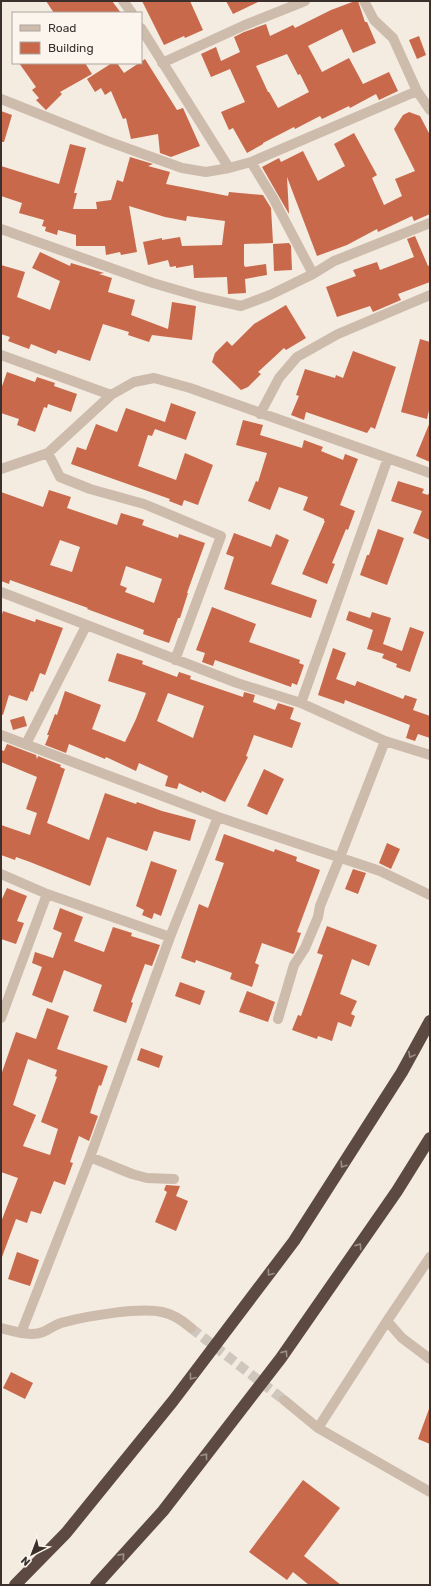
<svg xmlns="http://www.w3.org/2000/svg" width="431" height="1586" font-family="Rubik,sans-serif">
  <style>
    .building { fill: #c8694b; fill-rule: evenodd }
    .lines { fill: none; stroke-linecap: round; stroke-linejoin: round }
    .street-tunnel { stroke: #cfc6bd; stroke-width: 10; stroke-dasharray: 10 5; stroke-linecap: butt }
    .street { stroke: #cdbbac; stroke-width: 10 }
    .highway { stroke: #5c4a42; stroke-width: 12 }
    .oneway { stroke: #9c8e87 }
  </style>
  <rect width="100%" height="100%" fill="#f4ebe1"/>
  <path class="building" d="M46,1H112L121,13H54Z
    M142,1H190L203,30L185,38L184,36L164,45Z
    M226,1H260L233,14Z
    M355,1H358L365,22H367L376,43L353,53L342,29L308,46L322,72L349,58L363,84L389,72L398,91L379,100L376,94L350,108L349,106L322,119L320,116L295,129L294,127L263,143V144L247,153L233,128L229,130L221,112L245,102L230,69L211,77L201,54L216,47L221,61L240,52L234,37L244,32L266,24L270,36L293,25L295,28L331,10ZM287,54L298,75L300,74L309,92L278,108L269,92H268L256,66Z
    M419,36L426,55L417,59L409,40Z
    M145,59L177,110L183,108L200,146L171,157L160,153L158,134L131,139L126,118L123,119L111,91L105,95L101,88L95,92L87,79L112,63H117L124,73Z
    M19,63H85L92,74L60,92L62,94L46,110L36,100L39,98L32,90L36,87Z
    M1,111L12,115L4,142H1Z
    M409,112L420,116L430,135V214L414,221L412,216L378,232L377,229L347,245L317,256L287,177L289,214L262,167L279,158L281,162L303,151L318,181L345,166L334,144L354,133L377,175L372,178L384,205L402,196L395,179L415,171L394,129L403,115Z
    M70,144L86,148L74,193H77L73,209H97L96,202L111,200L117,180L123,182L130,157L153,164L148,166L170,172L166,184L228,196L229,192L263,195L271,208L273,243L244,244V265L245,267L266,264L267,275L245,279L246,293L228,294L227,277L194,278L193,265L176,268V266L170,267L168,260L148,265L143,242L162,238V240L180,237L182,246L222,245L225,221L187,216L186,221L165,217L129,206L137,252L121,255L120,252L106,255L105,246H76V235L58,230L57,235L45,231L46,227L42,226L44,220L19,213L22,203L1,196V166L59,184Z
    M415,236L428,266L430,265V282L398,294L401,300L373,312L370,306L337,317L326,287L356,276L353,270L377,262L380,270L414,257L407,239Z
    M289,243L291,246L292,270L274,271L273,244Z
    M40,252L70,266L71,263L104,273L99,274L112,278L108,292L135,300L131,315L168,329L172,302L196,306L192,340L152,335L149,342L128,335L129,332L103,324L90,361L58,350L56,354L31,344L29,349L8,341L10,337L1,334V265L25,272L17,297L50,310L60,281L32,268Z
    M286,305L306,338L286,350L284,348L258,372L261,374L248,387L241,390L212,362L215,353L227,341L232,346L254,324Z
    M420,339L430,342V406L427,419L401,412Z
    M353,351L396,367L375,429L371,427L367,433L306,412L304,420L291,415L299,396L296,395L305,369L335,378L336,375L343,378Z
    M7,372L35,382L37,377L55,383L54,386L77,394L71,412L48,404L47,408L44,407L35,432L17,425L19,419L1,413V389Z
    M171,403L196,412L186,440L155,429L152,436L148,435L138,466L176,480L185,453L213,465L198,505L184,500L182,506L169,501L170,499L71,464L77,447L86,450L96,424L117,432L126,408L165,422Z
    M243,420L263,425L260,435L302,448L304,440L323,447L321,451L343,460L345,454L358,459L340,505L355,511L348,530L346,529L332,563L335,564L327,584L302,574L325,521H324V519L303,510L308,497L279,487L270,510L248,501L256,481L258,482L267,453L236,445Z
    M430,422V462L416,456Z
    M398,481L424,489L422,493L428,495L430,491V540L413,533L422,511L391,501Z
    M49,490L71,497L67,508L117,525L121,513L144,520L142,525L178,538L179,534L205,543L187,593H188L180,618H178L169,643L143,634L144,630L87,609L88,608L10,580L9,584L1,581V492L43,507ZM60,540L80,547L72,572L50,565ZM126,566L162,579L154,603L125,592L127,588L120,585Z
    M378,529L404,538L387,585L360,575L367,555H369Z
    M234,533L271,547L276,534L289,540L271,584L317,600L311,618L224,589L234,557L226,554Z
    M212,607L256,624L249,642L300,660L299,663L304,665L297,685L292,683L291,687L215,660L213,666L202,662L205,653L196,650Z
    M3,611L35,622L36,619L63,628L45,675L40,673L33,692L31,691L27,701L9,695L3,715L1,714V617Z
    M349,611L370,618L372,612L391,618L383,644L402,651L410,627L424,632L410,672L396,667L397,664L382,658L384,654L367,649L373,630L346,620Z
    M333,648L346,653L336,679L355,686L357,681L403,699L405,695L417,699L413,710L430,716V738L418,734L415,741L406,738L410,725L345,700L344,704L318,695Z
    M117,653L143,661L142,664L177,677L179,672L191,676L190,679L243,697L244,692L255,695L253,702L275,710L278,703L294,708L290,719L301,723L292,748L254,735L246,756L248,757L225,802L202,791L201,793L179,783L177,789L165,786L168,776L139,763L136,771L106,757L105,759L69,744L66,753L45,745L49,735H47L55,714L57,715L65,691L101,705L92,729L125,742L136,719L146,693L108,681ZM168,693L204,706L193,738L157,721Z
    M24,716L27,726L13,730L10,720Z
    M7,744L36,755L37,759L38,756L61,765L60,767L65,769L47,823L89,840L105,793L136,804L137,802L162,811L196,820L190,841L154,831L147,851L107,837L90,886L30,862L16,857L15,860L1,855V825L30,835L37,813L26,809L37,777L1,762V750L4,751Z
    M264,769L284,779L267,815L247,806Z
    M224,834L274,852L275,849L297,857L296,861L320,870L297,932L301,933L294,953L293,954L262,943L255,963L259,965L252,987L230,979L232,973L196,960L195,963L181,958L199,904L208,908L224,863L215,860Z
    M387,843L400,849L391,869L379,863Z
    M151,861L177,870L161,916L154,913L152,919L142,915L144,910L136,906Z
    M353,869L366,873L358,894L345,889Z
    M7,888L27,896L17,921L24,923L16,944L1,939V901Z
    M60,908L83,917L74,941L104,952L113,927L132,933L131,936L160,945L152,966L145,964L131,1002L133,1003L126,1023L93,1011L102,985L64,970L52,1003L32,995L42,967L32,963L35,952L53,958L62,933L53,929Z
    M327,926L377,945L369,966L352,959L340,994L357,1001L351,1014L355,1016L351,1027L338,1022L332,1041L318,1036L317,1039L292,1030L298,1015L301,1016L323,955L317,953Z
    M180,982L205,991L200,1005L175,996Z
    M247,991L275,1002L268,1022L239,1012Z
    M47,1008L69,1016L57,1049L108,1066L101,1086L99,1085L90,1113L98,1116L89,1141L79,1136L70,1162L73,1163L65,1185L54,1181L41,1214L31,1211L27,1223L16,1219L2,1257H1V1222L18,1178L1,1172V1075L16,1032L36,1039ZM28,1059L57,1070L55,1076L57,1077L41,1122L58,1129L50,1155L23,1146L36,1115L13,1105Z
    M141,1048L163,1056L159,1068L137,1060Z
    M166,1185L180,1186L176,1196L188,1201L176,1231L155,1222L167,1192L164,1190Z
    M17,1252L39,1260L30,1286L8,1279Z
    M11,1372L33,1383L25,1399L3,1388Z
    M429,1409H430V1444L418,1439Z
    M303,1480L340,1508L304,1556L341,1585H309L293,1572L287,1580L249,1552Z"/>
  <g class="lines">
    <path class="street-tunnel" d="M191,1328L284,1400"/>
    <path class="street" d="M123,1L132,13
      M364,1L374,20L393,38L417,91L430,110
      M141,28L229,168
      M162,63L245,25L305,1
      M1,99L107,141L182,168L206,172L229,168L251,162L417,91
      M251,162L273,198L313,274
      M1,229L153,283L201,297L241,306L270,295L313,274L334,261L430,223
      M1,355L111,395
      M260,414L279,378L297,357L338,334L430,295
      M48,453L60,477L90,489L144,504L221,536L175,660
      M1,469L48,453L111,395L134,382L154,378L190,388L430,473
      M1,592L237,683L301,703L385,741L430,755
      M301,703L388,458
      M1,735L218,817L380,871L430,895
      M26,744L86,626
      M1,874L47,894L170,937
      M1,1018L47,894
      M278,1019L294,965L305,948L318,917L320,906L340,857L385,741
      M90,1157L132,1174L147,1178L174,1179
      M387,1321L402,1338L430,1359
      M1,1328C14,1331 30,1337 43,1332C50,1329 57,1323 65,1322C87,1316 140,1307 162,1312C173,1314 183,1321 191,1328
      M21,1333L90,1157L170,937L218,817
      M284,1400L318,1428L430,1492
      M318,1428L387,1321L430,1257"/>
    <path class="highway" d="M15,1585L66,1533L173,1401L294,1241L402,1072L430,1021
      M96,1585L163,1511L281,1358L397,1191L430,1138"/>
  </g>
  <defs><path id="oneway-chevron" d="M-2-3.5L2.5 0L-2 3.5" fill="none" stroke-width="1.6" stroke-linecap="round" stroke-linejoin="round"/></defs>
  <g class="oneway">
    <use href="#oneway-chevron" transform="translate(411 1055) rotate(118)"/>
    <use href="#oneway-chevron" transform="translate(343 1165) rotate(123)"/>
    <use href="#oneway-chevron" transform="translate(359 1246) rotate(-55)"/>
    <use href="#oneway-chevron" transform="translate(270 1273) rotate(127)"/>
    <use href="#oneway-chevron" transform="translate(285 1353) rotate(-55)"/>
    <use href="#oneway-chevron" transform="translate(192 1377) rotate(127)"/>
    <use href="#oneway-chevron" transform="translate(205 1456) rotate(-52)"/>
    <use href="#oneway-chevron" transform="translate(122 1556) rotate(-48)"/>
  </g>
  <rect width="431" height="1586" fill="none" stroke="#3b302b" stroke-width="4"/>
  <rect x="12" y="12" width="130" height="52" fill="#fbf5ee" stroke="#aea6a0"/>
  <rect x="20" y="25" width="20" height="6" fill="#cdbbac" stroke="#aea6a0"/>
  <text x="48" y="32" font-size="12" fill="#3b302b">Road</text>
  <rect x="20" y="42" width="20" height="12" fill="#c8694b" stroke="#aea6a0"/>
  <text x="48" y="52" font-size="12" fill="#3b302b">Building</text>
  <g transform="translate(32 1554) rotate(222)" stroke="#fbf5ee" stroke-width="3" paint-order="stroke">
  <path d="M0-3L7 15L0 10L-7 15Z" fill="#3b302b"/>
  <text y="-6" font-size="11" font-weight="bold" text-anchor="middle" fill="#3b302b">N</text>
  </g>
</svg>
